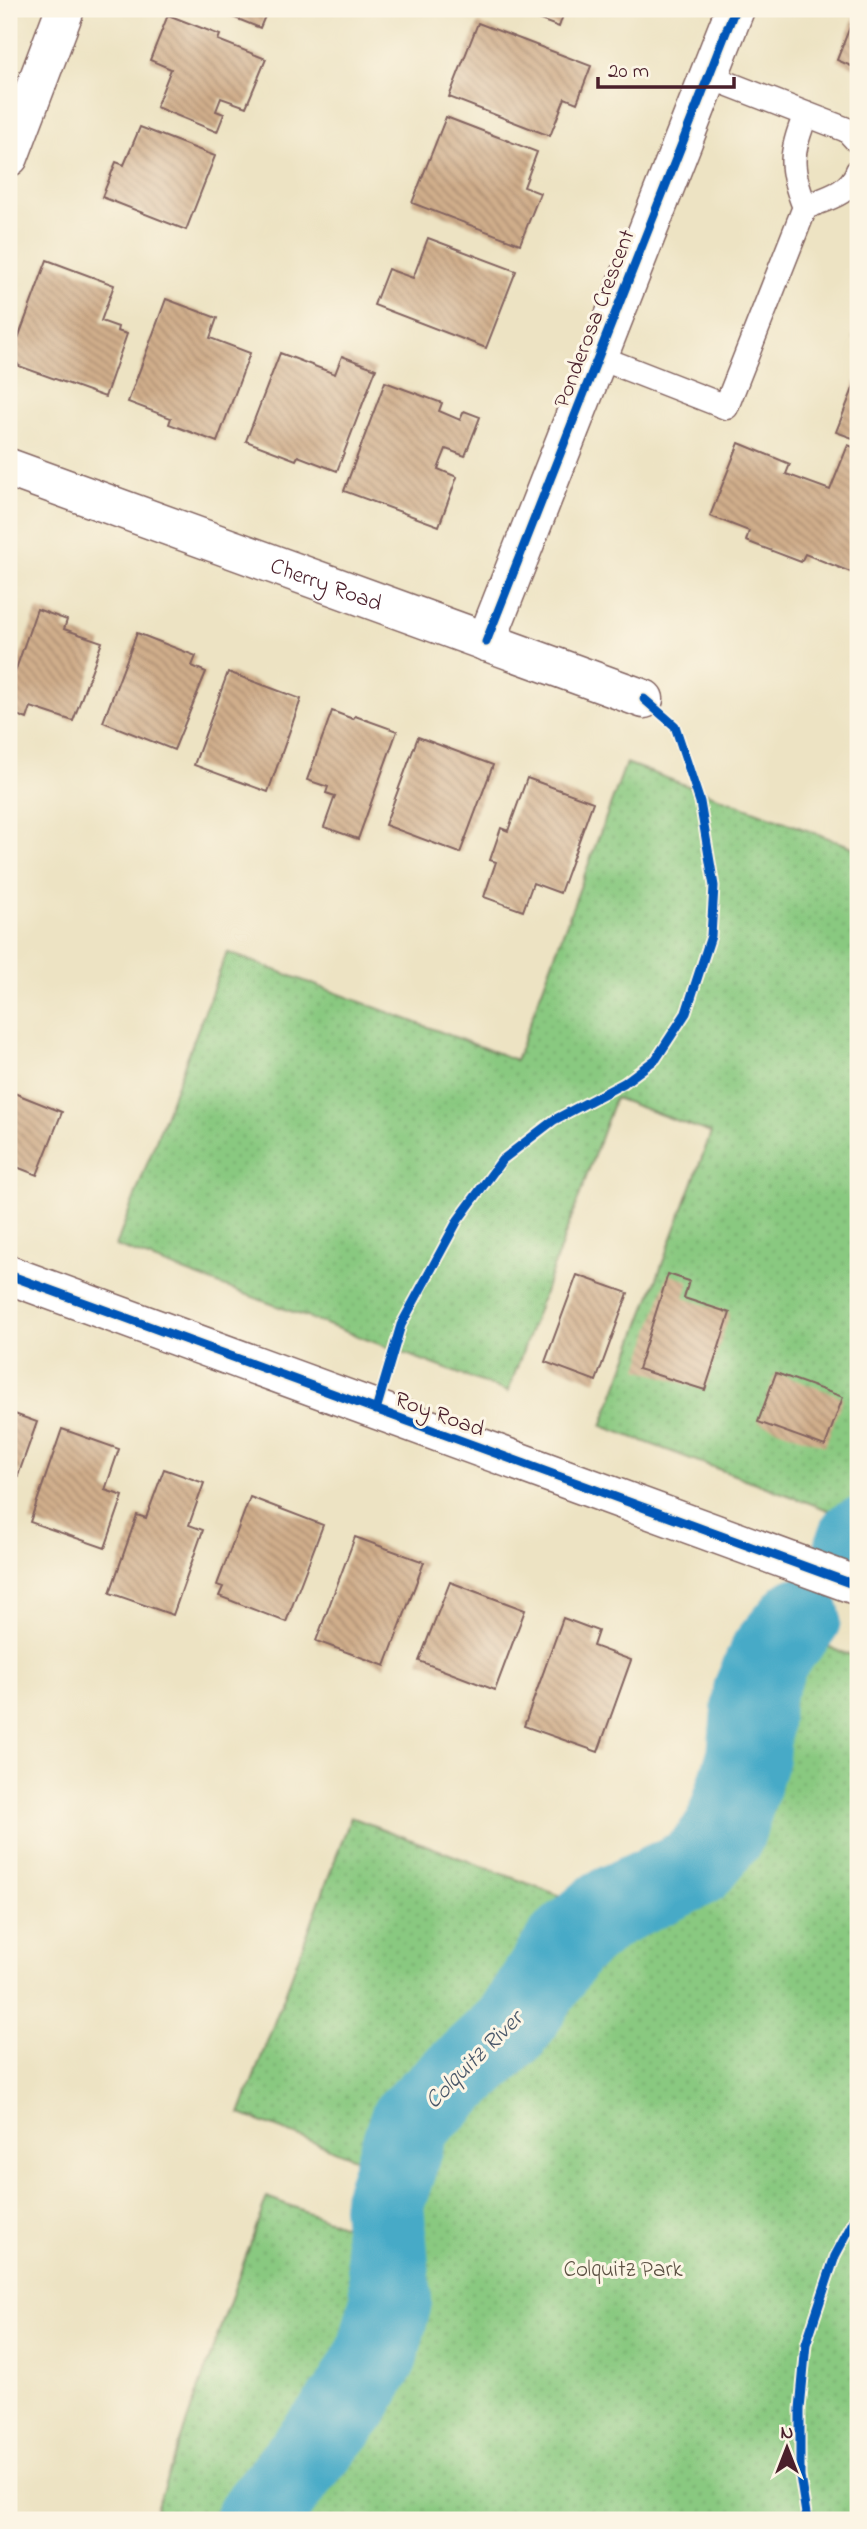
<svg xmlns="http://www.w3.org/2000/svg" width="867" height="2529" font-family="'Indie Flower',sans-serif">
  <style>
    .grass { fill: url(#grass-dots); stroke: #6a7456; stroke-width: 2 }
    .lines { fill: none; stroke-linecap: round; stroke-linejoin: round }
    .river { stroke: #47aac7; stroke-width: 82 }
    .building { fill: url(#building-back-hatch) }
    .lane-casing { stroke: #836460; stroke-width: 27 }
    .street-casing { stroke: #836460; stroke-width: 41 }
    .lane { stroke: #fff; stroke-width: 24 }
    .street { stroke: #fff; stroke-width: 38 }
    .cycleway-casing { stroke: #fcf5e5; stroke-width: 13 }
    .cycleway { stroke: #0057b8; stroke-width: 9 }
    .labels { text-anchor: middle; stroke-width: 6; stroke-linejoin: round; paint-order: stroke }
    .street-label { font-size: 23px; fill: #4a1f2b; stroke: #fcf5e5 }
    .park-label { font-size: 23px; fill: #5d5244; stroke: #fcf5e5 }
    .water-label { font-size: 24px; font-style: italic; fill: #495769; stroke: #fcf5e5 }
  </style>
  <defs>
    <pattern id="grass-dots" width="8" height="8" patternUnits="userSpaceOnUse" patternTransform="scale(1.75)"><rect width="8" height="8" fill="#89c980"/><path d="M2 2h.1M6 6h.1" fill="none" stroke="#78ac6f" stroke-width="1.8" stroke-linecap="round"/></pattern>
    <pattern id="building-back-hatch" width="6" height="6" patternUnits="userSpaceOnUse" patternTransform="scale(1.75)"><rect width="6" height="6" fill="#d0ae8b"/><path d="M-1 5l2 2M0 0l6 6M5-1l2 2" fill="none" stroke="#ab8d72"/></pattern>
  </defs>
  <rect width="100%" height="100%" fill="#fcf5e5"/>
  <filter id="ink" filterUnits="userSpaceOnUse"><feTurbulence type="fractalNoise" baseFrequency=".0143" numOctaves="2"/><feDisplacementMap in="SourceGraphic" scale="14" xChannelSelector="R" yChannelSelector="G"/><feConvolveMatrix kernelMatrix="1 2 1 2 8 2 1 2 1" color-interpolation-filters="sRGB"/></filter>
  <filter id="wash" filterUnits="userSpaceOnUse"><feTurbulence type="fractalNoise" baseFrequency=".00686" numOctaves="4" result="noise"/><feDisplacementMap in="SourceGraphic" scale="28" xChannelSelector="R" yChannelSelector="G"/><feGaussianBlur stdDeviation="1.57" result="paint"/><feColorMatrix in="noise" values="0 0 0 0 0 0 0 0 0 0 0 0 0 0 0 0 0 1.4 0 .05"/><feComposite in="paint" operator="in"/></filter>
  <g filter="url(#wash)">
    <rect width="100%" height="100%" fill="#ede3c3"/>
    <path class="grass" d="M626,763L858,849V1521L602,1426L711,1133L615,1098L508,1392L116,1246L227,952L516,1060Z
      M810,1640L858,1658V2520H152L267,2197L389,2243C384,2210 386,2204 397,2174L240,2114L351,1817L572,1900C597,1855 667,1888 701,1852C734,1816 709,1750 728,1707C737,1686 789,1653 810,1640Z"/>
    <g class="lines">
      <path class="river" d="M853,1559L858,1539
        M255,2520L350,2403L377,2355L391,2301L383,2204L410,2122L512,2027L566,1944L607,1909L696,1867L724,1833L748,1756L754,1691L770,1654L800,1618"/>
    </g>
    <g id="blocks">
      <path class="building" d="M213,9H268L260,28Z
        M511,9H565L559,27Z
        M857,9H858V69L837,60Z
        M168,15L220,35L218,40L266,59L246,107L221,98L216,111L224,114L217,132L156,107L171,69L150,60Z
        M478,23L591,66L577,103L565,98L550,136L449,97Z
        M446,117L537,152L524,187L540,193L520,244L412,203Z
        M140,127L215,156L186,230L102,197L116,162L124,165Z
        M428,238L516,271L486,348L374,305L388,269L413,278Z
        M47,260L114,285L101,321L118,327L117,331L127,334L105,397L19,366L12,355Z
        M166,299L217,318L210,338L250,353L217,442L169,424L171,418L128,402Z
        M858,322V341L852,339Z
        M280,353L335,374L342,356L376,369L337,471L298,456L296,460L246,441Z
        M856,381L858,382V440L836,432Z
        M385,382L442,403L439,411L460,420L464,411L480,417L465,456L446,449L438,469L457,477L439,526L344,491Z
        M739,443L790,464L786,474L830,490L848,445L858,449V575L805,554L801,562L746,541L749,531L710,516Z
        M37,609L67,620L64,629L102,642L73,721L31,707L27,719L9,712V689Z
        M137,633L196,656L192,666L206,672L174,750L103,722Z
        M228,672L301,699L268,792L194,765Z
        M332,711L353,719L355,716L397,731L358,839L324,827L335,796L326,793L328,787L307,780Z
        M418,737L493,765L460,853L385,825Z
        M527,778L593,802L560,893L533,883L523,911L484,897L496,862L490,860L501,828L508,831Z
        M9,1091L62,1112L37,1175L9,1164Z
        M668,1274L689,1281L684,1298L730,1313L705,1390L638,1369Z
        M577,1275L628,1293L596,1381L545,1362Z
        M776,1373L843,1397L825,1446L758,1422Z
        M9,1412L37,1422L9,1501Z
        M62,1429L119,1449L105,1490L123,1496L105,1548L30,1522Z
        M164,1469L204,1483L189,1525L203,1530L173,1615L110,1593L137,1515L146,1518Z
        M250,1497L323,1525L286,1622L219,1596L223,1587L217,1585Z
        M355,1537L424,1562L385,1666L316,1641Z
        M450,1582L525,1610L495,1690L419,1661Z
        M563,1618L598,1631L593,1646L631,1660L598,1752L524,1726Z"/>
    </g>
  </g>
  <g filter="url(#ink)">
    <use href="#blocks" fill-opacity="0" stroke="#836460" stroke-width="2"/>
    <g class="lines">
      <g class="lane-casing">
        <path id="lane" d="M708,76L847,130L858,142
          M805,207C825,199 850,194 858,171
          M598,357L726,407L805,207C789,168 790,153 806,114"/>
      </g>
      <g class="street-casing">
        <g id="street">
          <path d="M9,157L65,9"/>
          <path id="s1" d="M9,468L644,699"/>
          <path d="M486,642L735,9"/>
          <path d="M9,1275L858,1586"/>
        </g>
      </g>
      <use href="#lane" class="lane"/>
      <use href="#street" class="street"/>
      <g class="cycleway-casing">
        <path id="cycleway" d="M486,642L735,9
          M9,1275L858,1586
          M376,1410L401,1325L458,1220L502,1160L554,1120L624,1083L656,1059L686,1013L711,936L714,886L700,802L675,726L644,699
          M807,2520L800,2476V2409L806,2344L835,2256L858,2213"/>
      </g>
      <use href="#cycleway" class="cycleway"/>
    </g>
  </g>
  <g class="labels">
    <g class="street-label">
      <text transform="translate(593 318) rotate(-69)" y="8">Ponderosa Crescent</text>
      <text dy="8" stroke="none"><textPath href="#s1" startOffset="338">Cherry Road</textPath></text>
      <text transform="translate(440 1413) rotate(20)" y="8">Roy Road</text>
    </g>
    <g class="park-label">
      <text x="623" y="2276">Colquitz Park</text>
    </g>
    <g class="water-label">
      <text transform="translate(473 2059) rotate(-45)" y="8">Colquitz River</text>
    </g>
  </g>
  <rect width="867" height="2529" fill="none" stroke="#fcf5e5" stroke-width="35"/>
  <g transform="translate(787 2448)" stroke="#fcf5e5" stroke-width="5" paint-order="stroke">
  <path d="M0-5L12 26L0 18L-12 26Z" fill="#4a1f2b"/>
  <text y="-10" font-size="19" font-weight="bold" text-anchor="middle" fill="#4a1f2b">N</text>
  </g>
  <path d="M598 77v10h136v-10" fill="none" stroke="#4a1f2b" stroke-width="3.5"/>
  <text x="608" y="77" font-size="21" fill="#4a1f2b" stroke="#fcf5e5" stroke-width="5" paint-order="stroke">20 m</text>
</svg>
